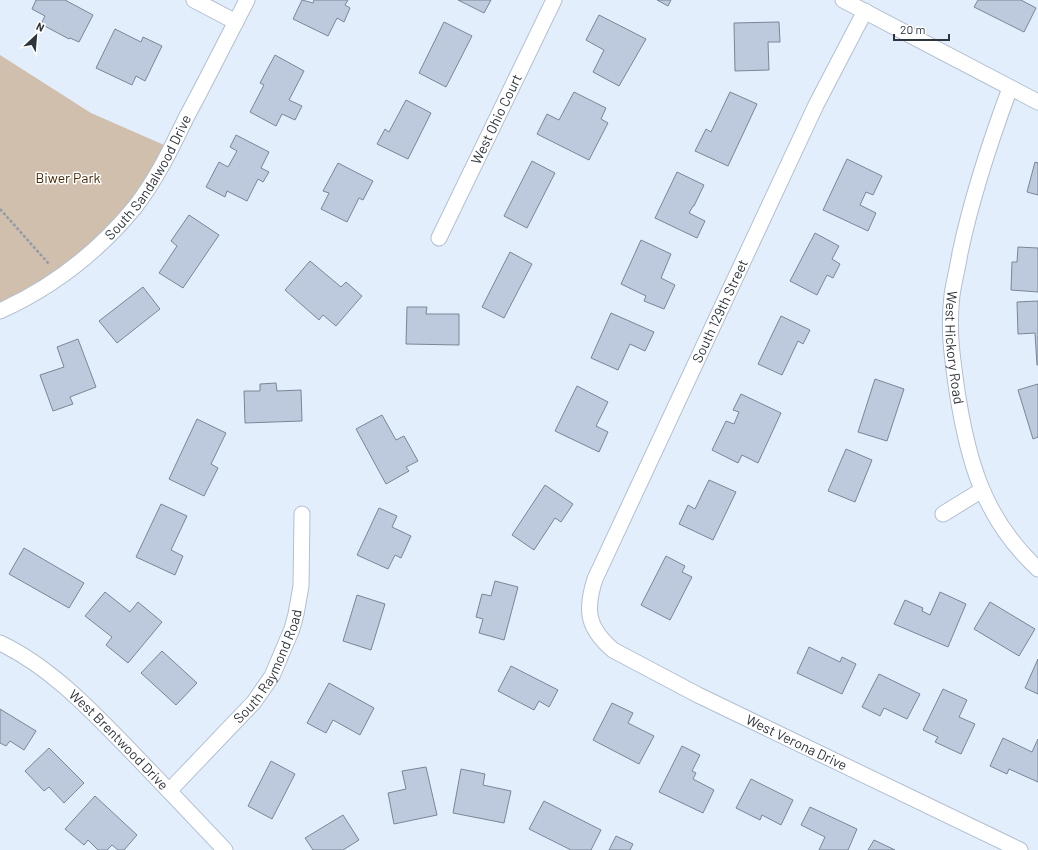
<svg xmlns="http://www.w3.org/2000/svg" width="1038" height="850" font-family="Barlow,sans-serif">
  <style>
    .green { fill: #d1bfad }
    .building { fill: #bdcadd; stroke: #7a8698 }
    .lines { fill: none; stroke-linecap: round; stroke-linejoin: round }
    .minor-casing { stroke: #b2bfd1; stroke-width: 17 }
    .path { stroke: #929ba7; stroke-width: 2.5; stroke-dasharray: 3 2; stroke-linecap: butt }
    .minor { stroke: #fff; stroke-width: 15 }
    .labels { text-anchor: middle; stroke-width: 3; stroke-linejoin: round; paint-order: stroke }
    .street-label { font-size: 14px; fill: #2f353c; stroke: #fff }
    .park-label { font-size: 14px; fill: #452906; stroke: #fff }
  </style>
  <rect width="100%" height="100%" fill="#e3eefd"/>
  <path class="green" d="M0,55L91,113L171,148L103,242L0,309Z"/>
  <path class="building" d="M36,0H65L93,15L79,42L70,38L69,39L41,24L45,16L32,9Z
    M302,0L313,3L314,0H348L345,5L350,8L344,22L337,18L328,36L293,19Z
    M458,0H491L484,13Z
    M657,0H671L668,6Z
    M978,0H1021L1036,8L1024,32L974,7Z
    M599,15L646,39L619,86L593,72L604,50L586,40Z
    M444,22L472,36L446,87L419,73Z
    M779,22L780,42H768L769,70L735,71L734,23Z
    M115,29L141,42L143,37L162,46L145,81L136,76L132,85L96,68Z
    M275,55L304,71L289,100L302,106L295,120L282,114L276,126L250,112L264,85L260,83Z
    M574,92L606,108L601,119L608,123L589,160L537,134L547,114L559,120Z
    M730,92L757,104L728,166L695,151L706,129L711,132Z
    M406,100L431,113L408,159L377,144L385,129L389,132Z
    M236,135L269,152L261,168L269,172L263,182L258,179L247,201L227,191L225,197L206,187L219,162L228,167L237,151L230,147Z
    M847,159L882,176L873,195L866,192L860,205L876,213L868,231L823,210Z
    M532,161L555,173L527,228L504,216Z
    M1035,162L1038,163V195L1027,192Z
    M338,163L373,181L363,200L359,198L347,222L321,209L329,193L323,191Z
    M677,172L704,185L694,206H693L689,213L705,221L697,238L655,218Z
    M189,215L219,235L183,288L159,273L177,246L171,241Z
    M815,233L839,246L832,259L840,264L833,278L827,275L817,295L790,281Z
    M641,240L671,254L661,278L675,285L664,309L644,301L646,296L621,284Z
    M1018,247L1038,248V292L1011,290L1012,262H1017Z
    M510,252L532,264L504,318L482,307Z
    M310,261L341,287L346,282L362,296L336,326L323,315L319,320L285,290Z
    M143,287L160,309L117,343L99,321Z
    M1038,301V365H1037L1035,333L1018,334L1017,302Z
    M407,307H427L426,314H459V345L406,344Z
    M611,313L654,332L645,351L630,344L618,370L591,358Z
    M781,316L810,330L803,344L798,341L782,375L758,364Z
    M78,339L96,387L70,397L73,404L53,411L40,375L64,367L57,347Z
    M875,379L904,389L887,441L858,432Z
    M276,383L277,391L301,390L302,421L245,423L244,391H260V384Z
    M1038,384V437L1033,439L1018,390Z
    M577,386L608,402L596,426L608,432L599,452L555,431Z
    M741,394L781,413L758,463L742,455L738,463L712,450L726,421L734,424L739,412L733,410Z
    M382,415L396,440L404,436L418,461L406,467L409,471L386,484L356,429Z
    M197,419L226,433L211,464L218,468L204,496L169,479Z
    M846,449L872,460L855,502L828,491Z
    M709,480L736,492L713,540L679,524L688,505L695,509Z
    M545,485L573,504L561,522L555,518L534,550L512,535Z
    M161,504L187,516L171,550L183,556L175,575L136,557Z
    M379,508L397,516L392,527L411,536L401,558L395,555L388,569L357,555Z
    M24,548L84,583L69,608L9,574Z
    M666,556L685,566L682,572L692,577L670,620L641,605Z
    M495,581L518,587L504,640L479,633L483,619L476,617L482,594L491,596Z
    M105,592L130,612L138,602L162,622L128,663L106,645L112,637L85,616Z
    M940,592L966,604L948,647L894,624L905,600L923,608L922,611L930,615Z
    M357,595L385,604L371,650L343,641Z
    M990,602L1035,629L1019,656L974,629Z
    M809,647L840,662L842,657L856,664L842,694L797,673Z
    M162,651L197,683L176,705L141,673Z
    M1038,659V694L1025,688Z
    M511,666L558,690L549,707L539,701L534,710L498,691Z
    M879,674L920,694L907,719L884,708L880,716L862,707Z
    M329,683L374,708L360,735L333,720L326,733L307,723Z
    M943,689L967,700L959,717L975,724L961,754L935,742L938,737L923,730Z
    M612,703L633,713L628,723L654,736L639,764L593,740Z
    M0,709L36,731L24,750L10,741L6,746L0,743Z
    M1003,738L1032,752L1038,739V782L1009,769L1007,774L990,766Z
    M682,746L700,755L692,771L696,773L693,779L714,790L703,813L659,792Z
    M49,748L84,783L64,803L49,787L44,791L25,771Z
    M271,761L295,774L272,819L248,806Z
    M426,767L437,815L394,824L388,793L406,789L402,771Z
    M461,769L485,774L483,785L511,791L504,823L453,813Z
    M751,779L793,800L781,825L762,815L760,820L736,808Z
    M95,796L137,835L124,850H118L112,845L107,850H98L88,840L84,845L65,829Z
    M544,801L601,830L591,850H571L529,829Z
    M810,807L857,829L848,850H819L825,837L801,825Z
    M343,815L359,840L343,850H313L305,838Z
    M616,836L633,844L630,850H609Z
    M874,840L895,850H868Z"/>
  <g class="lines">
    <g class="minor-casing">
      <g id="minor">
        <path d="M194,0L236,22"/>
        <path d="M843,0L1038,102"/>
        <path id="s1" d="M865,11L816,105L595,579C585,610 587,628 613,650L698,695L1020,850"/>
        <path id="s2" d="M1010,88C990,142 972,196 960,253C958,267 954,281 952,295C948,330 952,356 957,391C968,462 984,519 1038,569"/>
        <path id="s3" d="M439,238L554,0"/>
        <path id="s4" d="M0,311C53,287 98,252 135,207C156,180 171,149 186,118C207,79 227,39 247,0"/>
        <path d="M943,514L982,490"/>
        <path id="s5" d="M0,643C47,665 87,706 122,742C157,778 191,814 225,850"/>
        <path id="s6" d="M170,790L254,702L272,676L292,629L296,614L301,586L302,514"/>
      </g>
    </g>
    <path class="path" d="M0,209L49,264"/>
    <use href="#minor" class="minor"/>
  </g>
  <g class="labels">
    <g class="street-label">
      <text dy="5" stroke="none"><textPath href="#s3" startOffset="132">West Ohio Court</textPath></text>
      <text dy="5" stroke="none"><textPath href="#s4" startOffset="204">South Sandalwood Drive</textPath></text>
      <text transform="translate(720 311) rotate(-65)" y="5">South 129th Street</text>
      <text dy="5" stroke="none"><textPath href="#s2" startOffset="268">West Hickory Road</textPath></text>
      <text dy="5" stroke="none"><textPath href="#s6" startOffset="160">South Raymond Road</textPath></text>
      <text dy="5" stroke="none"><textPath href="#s5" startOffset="154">West Brentwood Drive</textPath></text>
      <text dy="5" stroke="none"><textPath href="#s1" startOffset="914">West Verona Drive</textPath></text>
    </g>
    <g class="park-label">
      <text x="68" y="183">Biwer Park</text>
    </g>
  </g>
  <g transform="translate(36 36) rotate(26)" stroke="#ffffff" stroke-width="3" paint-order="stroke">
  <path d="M0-3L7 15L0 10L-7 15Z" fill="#2f353c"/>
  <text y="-6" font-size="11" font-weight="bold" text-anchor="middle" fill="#2f353c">N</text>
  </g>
  <path d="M894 34v6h55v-6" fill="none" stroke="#2f353c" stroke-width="2"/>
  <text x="900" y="34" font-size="12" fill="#2f353c" stroke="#ffffff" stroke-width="3" paint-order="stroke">20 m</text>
</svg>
